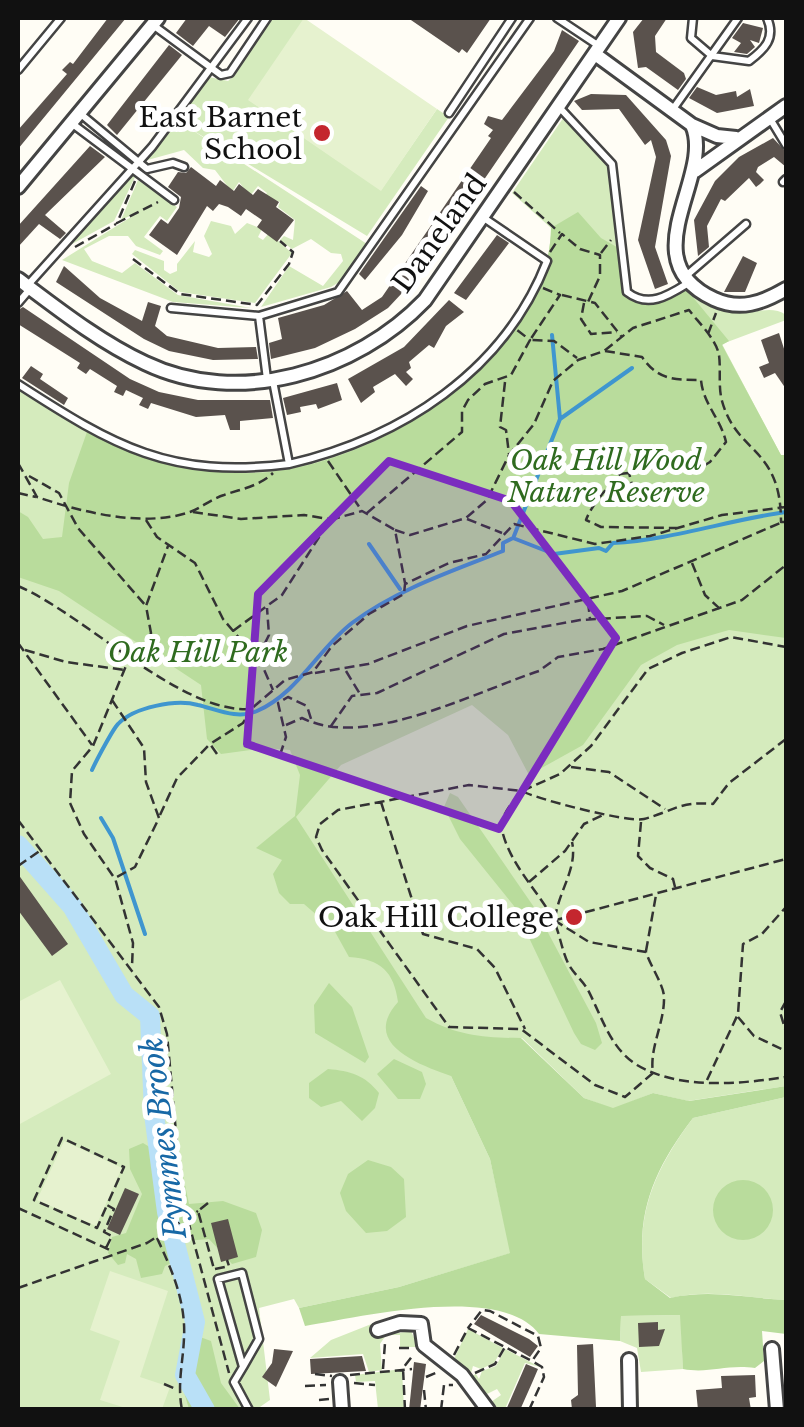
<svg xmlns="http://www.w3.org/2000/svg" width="804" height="1427" font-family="'Libre Baskerville',serif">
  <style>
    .green { fill: #d5ebbd }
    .forest { fill: #b9dc9c }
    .pitch { fill: #e6f2cf }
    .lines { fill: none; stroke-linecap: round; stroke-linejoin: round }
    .stream { stroke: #3f96cf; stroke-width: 4 }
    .river { stroke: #b9e0f7; stroke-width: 20 }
    .building { fill: #5a524d }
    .lane-casing { stroke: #444; stroke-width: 11 }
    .street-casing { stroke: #444; stroke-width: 18 }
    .path { stroke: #333; stroke-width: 2.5; stroke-dasharray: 10 5; stroke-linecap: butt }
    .lane { stroke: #fff; stroke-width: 6 }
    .street { stroke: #fff; stroke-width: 12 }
    .marked { fill: #7b2cbf; fill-opacity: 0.2; stroke: #7b2cbf; stroke-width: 8; stroke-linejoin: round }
    .poi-dot { fill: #c4262e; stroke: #fff; stroke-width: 4 }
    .labels { text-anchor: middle; stroke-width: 10; stroke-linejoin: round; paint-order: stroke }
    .poi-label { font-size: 28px; fill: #111; stroke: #fff; text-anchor: end }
    .street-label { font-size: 28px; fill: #111; stroke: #fff }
    .park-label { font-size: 28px; font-style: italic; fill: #2f6b1f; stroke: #fff }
    .water-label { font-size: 30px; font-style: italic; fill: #1768a6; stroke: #fff }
  </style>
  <rect width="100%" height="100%" fill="#fffdf5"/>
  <path class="green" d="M271,18H305L249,100L381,190L437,109L449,117L367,236L189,128L367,244L341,281L331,287L261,307L289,266L323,286L343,261L341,254L331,253L311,239L292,249L280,240L284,236L293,240L295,220L278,207L280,202L265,196L267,193L258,186L250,196L239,182L232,192L215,170L203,168L184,150L144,161L209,77L228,81L235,75Z
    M568,111L614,163L627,288C647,304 664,292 685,283C729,338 761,297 786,315V320L722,344L781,455H786V1086L688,1101L653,1093L613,1109L584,1098L522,1038H484L450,1031L451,1076L490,1159L511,1253L399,1287L299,1308L294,1299L259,1308L270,1400L257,1409H18V387C84,430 146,467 227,472C355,480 549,369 551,228L512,193Z
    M131,174L135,177L114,221L63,249Z
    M138,180L177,207L167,221L160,216L144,237L163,251L160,255L136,246L128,236H109L84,249L92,261L122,273L135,263L178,295L251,308L173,302L62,260L139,212L121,220Z
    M211,221L231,226L235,234L247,223L262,229L258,237L263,240L269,233L292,253L255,303L180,292L132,254L135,250L164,261V270L170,274L177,271V264L195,241L193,252L209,257L212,254L204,236Z
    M786,1097V1300C745,1298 711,1288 671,1298L645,1279C634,1215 655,1169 693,1118Z
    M681,1315L683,1369L641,1372L637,1348L620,1341L621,1316Z
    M374,1323L379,1336L411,1331L418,1347H400V1335H386L380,1344L382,1370L369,1372L363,1354L310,1358L331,1340Z
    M468,1329L503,1348L494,1363L481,1369L473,1366L471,1373L454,1359Z
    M505,1349L540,1367L525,1363L505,1409H494L491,1402L501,1395L497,1389L485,1395L469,1377L476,1374L479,1379L482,1371L496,1366Z
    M402,1369L404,1409H378L375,1381L356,1382L355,1375Z"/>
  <path class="forest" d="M578,212L601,238L622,250L627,288C646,303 661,293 682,284L729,341L722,345L781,455H786V638L729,630L677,645L641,665L583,745L529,775L508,735L472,705L341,765L296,817L426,1018C458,1036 486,1038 521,1038L584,1098L613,1108L653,1093L689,1101L786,1086V1097L693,1118C654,1169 634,1215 645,1279L670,1298C711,1289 745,1298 786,1300V1334L762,1331L764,1361L755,1368C726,1364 709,1374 683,1369L680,1315L621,1316L620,1341L539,1334C501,1283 361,1317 305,1326L299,1308L399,1287L510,1253L490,1159L451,1076C420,1065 360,1044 398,1002C394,972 381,959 349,957L334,930L304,904H290L279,893L273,874L282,860L256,848L295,816L300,775L290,750L265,748L221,754L207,739L201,685L59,591L18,577V511L28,517L43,539L62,537L69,483L87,432C139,457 198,475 256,473C376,468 549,358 551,228Z
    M450,793L458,797L536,910L596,1023L602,1043L595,1050L581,1044L574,1033L514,906L460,839L444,807Z
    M329,983L352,1007L369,1057L365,1063L315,1033L314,1005Z
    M394,1059L422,1072L426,1084L420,1099H398L377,1074Z
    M328,1069C350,1071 365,1075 379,1093L375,1108L362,1121L341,1101L321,1107L309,1098V1083Z
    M143,1143L181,1166L189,1204L223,1201L256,1213L262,1230L256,1257L232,1264L209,1239L185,1241L186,1256L165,1266L162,1274L141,1278L136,1259L127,1254L125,1263L118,1265L108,1253L112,1237L126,1233L142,1194L130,1169L129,1149Z
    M368,1160L391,1167L404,1179L406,1217L387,1231L366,1233L346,1211L340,1193L348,1174Z
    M713 1210a30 30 0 1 1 60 0a30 30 0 1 1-60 0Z
    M200,1337L211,1341L221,1383L240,1409H189L184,1392Z"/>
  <path class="pitch" d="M304,18L437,109L381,191L248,100Z
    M60,980L111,1074L18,1125V1002Z
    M64,1141L122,1168L96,1226L37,1200Z
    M110,1271L168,1291L140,1377L170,1387L162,1409H129L100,1400L120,1341L90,1330Z"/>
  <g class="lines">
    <path class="stream" d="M560,419L632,368
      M514,536L560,419L552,335
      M369,544L400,589
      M92,770C96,761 113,729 118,724C134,707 176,699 198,705C216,709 237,720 257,711C298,693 318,649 352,623C398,589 450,572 503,551V543L513,538L554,554L599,548L606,551L613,543C671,540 728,520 786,512
      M101,818L113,838L145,934"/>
    <path class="river" d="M18,845L72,906L124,995L150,1016L154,1114L167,1212L195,1322L185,1375L205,1410"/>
  </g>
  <path class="building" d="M108,18H126L18,149V130L67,74L62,70L70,62L73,64Z
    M187,18H240L225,37L209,26L193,46L176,33Z
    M408,18H491L467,53L462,49L459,53Z
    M644,18H667L655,36L656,52L684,73L686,79L678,90L646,67L638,68L633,32Z
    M743,23L763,28L759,43L750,40L755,47L747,54L734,52L741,43L732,38Z
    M562,30L579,41L418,276L388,308L355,329L315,348L271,359L269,343L282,339L278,318L324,305L347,291L362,310L382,297L491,138L488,136L493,130L484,124L488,116L502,120L554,51Z
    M169,45L182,55L117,135L107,125Z
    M697,87L716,95L736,91L737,97L750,89L754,106L717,113L689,98Z
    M591,94L626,95L666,140L671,156L655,247L668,284L655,289L638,240L656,157L651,140L645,145L619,109L582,110L574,101Z
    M773,138L786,152V167L774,157L758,167L756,172L764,180L760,184L756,187L749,178L725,201L721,199L707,226L709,247L692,261L698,256L694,220L715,181L739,157Z
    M90,146L105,157L45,215L66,233L60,239L39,224L18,247V226Z
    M191,167L216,186L220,180L234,191L239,184L253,195L258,189L279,202L276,207L294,220L277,242L257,227L262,220L246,209L241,216L228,207L219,204L213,211L207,206L177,255L149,235L161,219L168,224L179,208L181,197L168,187L178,172L186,173Z
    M421,186L428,191L402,235L365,280L359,274Z
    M497,235L509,243L466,300L454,293Z
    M743,256L757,263L745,292H724Z
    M64,266L100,298L142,321L148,302L161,306L155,326L167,336L218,348L256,347L258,359L213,360L169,351L144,339L56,282Z
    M449,300L464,312L446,326L434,348L429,345L409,362L411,368L406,372L413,379L406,386L395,374L373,387L375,392L361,403L348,379L404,347Z
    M23,307L130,379L159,392L198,400H270L273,418L240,421V430H230L225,415L196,417L151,403L148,409L139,405L143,398L126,390L123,396L114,392L117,386L90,369L86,374L77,368L80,363L18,324V310Z
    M779,333L786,355V389L775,373L764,378L759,367L769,363L761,340Z
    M31,366L43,374L40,379L68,398L64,405L22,378Z
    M337,383L342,400L318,409L316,404L300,407L301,412L287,415L283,398Z
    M18,874L68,944L52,956L18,910Z
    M125,1188L139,1194L120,1235L107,1229Z
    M228,1219L238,1257L221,1262L211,1223Z
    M481,1315L529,1339L538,1346L530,1357L474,1324Z
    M658,1322V1330L665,1329L659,1346L639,1347L638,1323Z
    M593,1344L596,1407L572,1409L571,1400L578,1395L577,1345Z
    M274,1349L293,1351L276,1387L262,1377L272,1363Z
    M362,1356L366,1371L311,1374L310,1359Z
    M414,1362L426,1364L420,1410H409Z
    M526,1364L538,1369L532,1383L520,1410H506Z
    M755,1375L756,1397L749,1398L751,1410H698L696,1390L722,1388L721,1376Z"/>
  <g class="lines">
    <g class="lane-casing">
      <path id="lane" d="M557,18L599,46
        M693,18L691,38L712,56L749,61C765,49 776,38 767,18
        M153,25L221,75L230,73L267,18
        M18,70L61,18
        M559,107L612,164L627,292C649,309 669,295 690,282
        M673,109L738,18
        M449,113L512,18
        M82,115L147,169L173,163L184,167
        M769,117L786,145
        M74,125L174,200
        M783,182L786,179
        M687,275L746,224
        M27,286L152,147L248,18
        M18,303L30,289
        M171,308L259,316L338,292L530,18
        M259,316L267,379
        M18,384C114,446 170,479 289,464L273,381
        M289,464C401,438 504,372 547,261L484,218
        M243,1367L259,1339L242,1273L218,1279L243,1367L234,1382L249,1410"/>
    </g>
    <g class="street-casing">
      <path id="street" d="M595,54L692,125C715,176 629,260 714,299C740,311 762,303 786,289
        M692,125L717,136L736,138
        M695,171L786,106
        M18,187L158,18
        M18,279C58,309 100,342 145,363C239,408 356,372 425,300L619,18
        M378,1330L400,1323L421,1324L424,1345L462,1375L488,1410
        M772,1349L777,1410
        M629,1360L630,1410
        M340,1382L342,1410"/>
    </g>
    <path class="path" d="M135,181L117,223L158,202
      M514,192L560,233
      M75,247L116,224
      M550,252L562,234L580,249L600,255V276L588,302
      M601,253L611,240
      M133,259L180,294L257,305L289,264L293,252L280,241
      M543,288L560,295L530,340L554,341L577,358
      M562,295L595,303L621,336
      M584,303L581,319L591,334L617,332
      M708,334L716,313
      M605,351L642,357C658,380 674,380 701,380C703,404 721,419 726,442L710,462L692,473L660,455L629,473L633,488L642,499
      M505,382L500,427L506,430L509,454
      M328,461L362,511
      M18,463L37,497C82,512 143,528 190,512C201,508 211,499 224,495C241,489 260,486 273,473
      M628,473L620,474C608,487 592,504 586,520L601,527L678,528
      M29,476L59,493L78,528L146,606
      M18,493L36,497
      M193,512L241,519L304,515L329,519
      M367,513L462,432V411L468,400L485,384L511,375L530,340L517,330
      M467,519L502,533
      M146,520L157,537L195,563L223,619L262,665L273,690
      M395,530L410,535L466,518L487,500L509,455L534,424L553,381L578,360L604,351L633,328L689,310C699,323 716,339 719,355C721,370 718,386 722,401C737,455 781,446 781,522H786
      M692,563L705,595L720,609
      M18,586C86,615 180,714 251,709L285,680L313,672L332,646L369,614L404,594L405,584L449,563L486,554L514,524L595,544L650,536L722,515L786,507
      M588,602L590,619
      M233,631L282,595L330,520L362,511L395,530L405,583
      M18,643L92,745
      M25,650L66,662L125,670
      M258,657L269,635L267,608
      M141,663L151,633L146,606L168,546
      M346,671L360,694
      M315,673L368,664L467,626L622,591L780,523
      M112,700L144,748L146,782L159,818L135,867L115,878L133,943L132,966
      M286,725L302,718L311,722
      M331,726L352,696L377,693L504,634L580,620L647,616L664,625
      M786,739L729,783L713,804C679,801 674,811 644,819C629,823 536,799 522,791C513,801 500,815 502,830C509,862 535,888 551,915C560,931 561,950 569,965C574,974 583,981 588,990C602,1017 610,1048 637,1065C679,1090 740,1084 786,1077
      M217,754L210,744L243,723L251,710
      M280,755L286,737L278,703L288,697L307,706L312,722C374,745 478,691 539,671L558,657L603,649L742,600L786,565
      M571,767L609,772L665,809
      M381,802L423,934L477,949L495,968L525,1029
      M160,815L177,778L210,744
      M18,820L159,1007L167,1034L182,1198L229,1373
      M641,822L638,856L650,868L673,879L675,887
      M18,866L41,850
      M113,876L84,834L70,803L72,771L93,746L130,656
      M529,882L565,851L584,824L603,815
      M555,919C558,892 578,868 572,842
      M554,920L589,942L646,952C650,965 663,984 664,996C665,1023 649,1047 653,1073L625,1097L595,1085L521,1029L449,1027L322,850L316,837L320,824L338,810L469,785L522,791L560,774L591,746L648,669L682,653L731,637L786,647
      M556,920L786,859
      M646,951L656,895
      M786,1001L780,1012L786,1032
      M738,1017L754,1036L786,1051
      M707,1080L738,1014L743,944L762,934L786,907
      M208,1203L198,1211L214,1269
      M18,1208L112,1251
      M157,1238C172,1270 186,1302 184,1338C183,1363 177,1384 182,1410
      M106,1248L112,1236L104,1232L114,1209L107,1205L124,1167L62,1138L34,1200L97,1228L107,1205
      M215,1269L229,1266L227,1260
      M18,1288L147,1243L198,1211
      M399,1348H413
      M454,1355L468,1328L532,1361L541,1348L538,1336L490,1311L482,1310L468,1328
      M383,1369L385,1343
      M475,1373L495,1364L505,1347
      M315,1374L332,1376
      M350,1375L412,1369
      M426,1377L438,1372
      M354,1383L375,1385
      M164,1384L176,1389
      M305,1386L326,1385
      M424,1390L426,1410
      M319,1400L329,1399
      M377,1408V1410
      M405,1410L403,1368L414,1354
      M441,1410L444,1385H453
      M529,1410L544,1377L542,1367L532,1361"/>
    <use href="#lane" class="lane"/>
    <use href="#street" class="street"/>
  </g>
  <path class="marked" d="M389,461L511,501L616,638L499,829L247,744L258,594Z"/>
  <g class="poi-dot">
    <circle cx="322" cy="133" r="10"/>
    <circle cx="574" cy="917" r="10"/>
  </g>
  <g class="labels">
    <g class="poi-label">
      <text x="302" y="127">East Barnet<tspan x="302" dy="32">School</tspan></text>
      <text x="554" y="927">Oak Hill College</text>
    </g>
    <g class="street-label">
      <text transform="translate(439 233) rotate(-54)" y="10">Daneland</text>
    </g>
    <g class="park-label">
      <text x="606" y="470">Oak Hill Wood<tspan x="606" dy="32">Nature Reserve</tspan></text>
      <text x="198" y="662">Oak Hill Park</text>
    </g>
    <g class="water-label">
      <text transform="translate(164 1138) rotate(-97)" y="10">Pymmes Brook</text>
    </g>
  </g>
  <rect width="804" height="1427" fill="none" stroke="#111111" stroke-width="40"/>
</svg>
